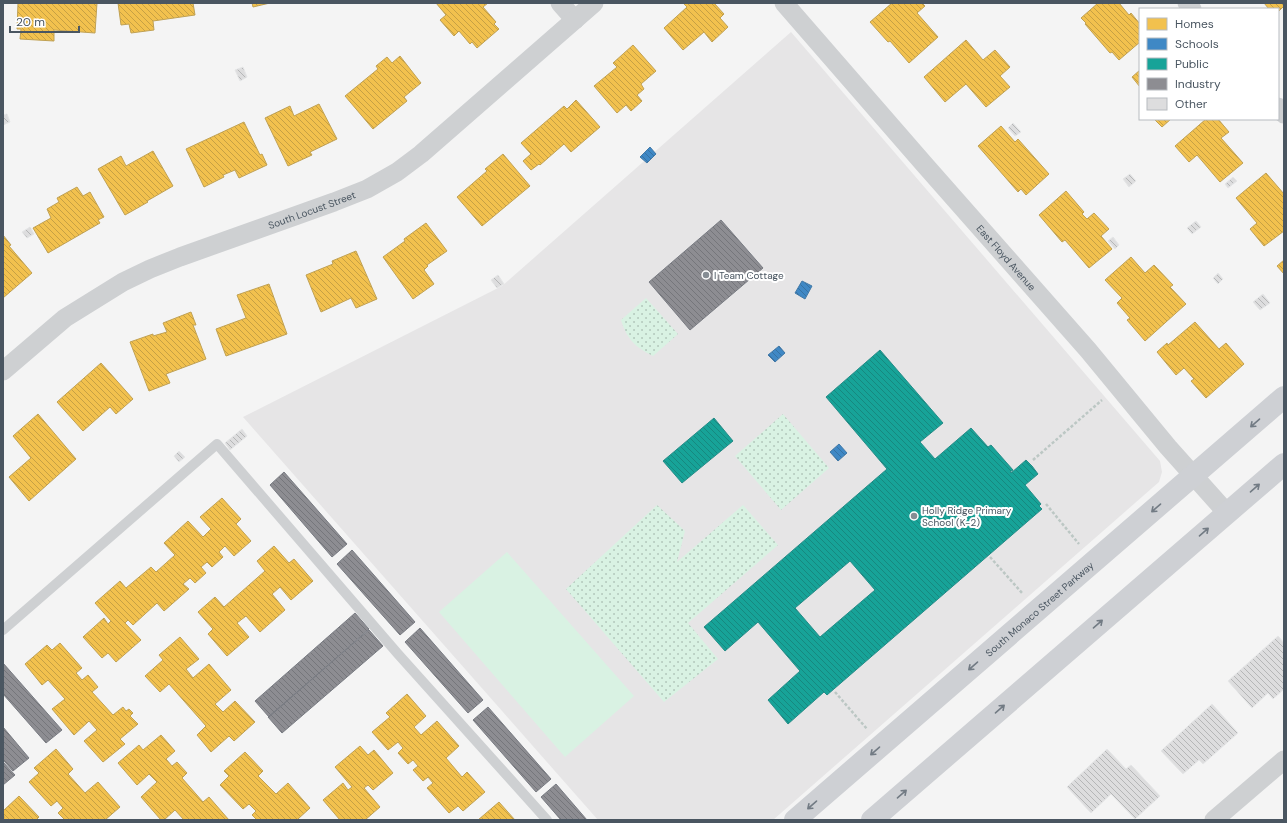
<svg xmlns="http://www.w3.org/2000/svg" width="1287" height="823" font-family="'DM Sans',sans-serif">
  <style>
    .education { fill: #e6e5e6 }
    .green { fill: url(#green-dots) }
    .pitch { fill: #d9f2e3 }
    .homes { fill: url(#homes-back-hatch); stroke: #c0a154 }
    .schools { fill: url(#schools-back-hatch); stroke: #4279a7 }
    .public { fill: url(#public-back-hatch); stroke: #268c88; fill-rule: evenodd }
    .industry { fill: url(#industry-back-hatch); stroke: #797c83 }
    .building { fill: url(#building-back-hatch); stroke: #e5e6e7 }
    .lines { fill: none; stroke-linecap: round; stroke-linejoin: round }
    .path { stroke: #bcc7c4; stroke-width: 2.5; stroke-dasharray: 3 2; stroke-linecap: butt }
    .service { stroke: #ced0d2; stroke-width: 10 }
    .minor { stroke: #ced0d2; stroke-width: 19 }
    .secondary { stroke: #ced0d4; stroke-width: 22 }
    .oneway { stroke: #727b84 }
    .poi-dot { fill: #868d94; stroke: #fff; stroke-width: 1.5 }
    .labels { text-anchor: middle; stroke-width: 4; stroke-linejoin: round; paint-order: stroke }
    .street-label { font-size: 10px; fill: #4a5661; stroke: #fff }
    .poi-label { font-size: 10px; fill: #4a5661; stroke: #fff; text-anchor: start }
  </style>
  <defs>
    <pattern id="green-dots" width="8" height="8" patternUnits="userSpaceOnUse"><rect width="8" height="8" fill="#d9f2e3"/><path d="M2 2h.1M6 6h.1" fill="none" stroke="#b2c7bb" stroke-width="1.8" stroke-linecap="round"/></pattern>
    <pattern id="homes-back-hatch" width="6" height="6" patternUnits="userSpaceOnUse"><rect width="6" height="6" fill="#f2c14e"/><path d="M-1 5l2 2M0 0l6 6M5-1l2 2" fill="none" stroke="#c6a044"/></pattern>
    <pattern id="schools-back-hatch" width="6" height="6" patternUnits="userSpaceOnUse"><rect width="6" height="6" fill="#3f88c5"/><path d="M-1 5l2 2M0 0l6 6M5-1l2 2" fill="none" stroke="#3772a3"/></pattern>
    <pattern id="public-back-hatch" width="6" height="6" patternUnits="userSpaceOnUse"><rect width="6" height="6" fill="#17a398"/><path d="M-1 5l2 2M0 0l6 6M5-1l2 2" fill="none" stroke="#17887f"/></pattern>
    <pattern id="industry-back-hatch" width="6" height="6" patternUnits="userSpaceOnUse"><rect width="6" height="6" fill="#8d8d92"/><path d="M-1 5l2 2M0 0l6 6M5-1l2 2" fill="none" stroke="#75767b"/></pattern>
    <pattern id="building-back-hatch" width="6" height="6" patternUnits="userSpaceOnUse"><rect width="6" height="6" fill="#ddddde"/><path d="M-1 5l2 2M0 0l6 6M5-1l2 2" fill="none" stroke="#b5b6b7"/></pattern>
  </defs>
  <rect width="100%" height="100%" fill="#f4f4f4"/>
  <path class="education" d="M791,32L1160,461L1162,472L1159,482L773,820H598L243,417L502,286Z"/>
  <path class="green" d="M646,298L678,334L653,356C635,347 627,339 621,320Z
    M783,414L829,468L781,510L735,456Z
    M657,505L685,531L677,562L743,505L778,545L688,623L718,659L664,702L566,589Z"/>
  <path class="pitch" d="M507,552L634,696L565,757L439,612Z"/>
  <path class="homes" d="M18,3H97L95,33L54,30V41L20,39L21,29H17Z
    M118,3H193L195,15L153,21L154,30L131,33L129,24L121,25Z
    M252,3H270L253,7Z
    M436,3H488L483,7L496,22L494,24L499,29L477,48L472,42L470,44L459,31L454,36L440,20L446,15Z
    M683,3H714L724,14L720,18L728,27L712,42L704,32L683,50L664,28L687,7Z
    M892,3H922L925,6L917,13L938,37L909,63L890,41L888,42L870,22Z
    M1098,3H1119L1129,15L1131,13L1140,24V42L1119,60L1112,52L1110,53L1085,24L1086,23L1081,18Z
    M1264,3H1284V6L1278,12V9H1269Z
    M966,40L983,60L995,50L1010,67L1000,76L1010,87L986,107L966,84L945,102L924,77Z
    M633,45L656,71L641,84L644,89L637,95L642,101L631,111L626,105L617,113L594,86L617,67L613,63Z
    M400,56L421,83L404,97L407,101L373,129L345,96L378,69L376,66L387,57L392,63Z
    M1140,70V87L1132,77Z
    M576,100L600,127L571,152L564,144L540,165L539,164L531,170L523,161L531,154L521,143L564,106L567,109Z
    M319,104L337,139L310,152L312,155L288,166L265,118L290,106L294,116Z
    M1154,119H1171L1162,127Z
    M1206,119H1218L1229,132L1221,138L1243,163L1220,182L1197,155L1189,162L1175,146Z
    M244,122L260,155L262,154L267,165L239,178L235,170L223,175L224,177L204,187L186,149Z
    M1001,126L1015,142L1018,139L1049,174L1026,195L1021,189L1018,192L978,146Z
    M153,151L173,186L147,201L148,202L125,215L98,169L121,156L126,166Z
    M503,154L530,186L482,226L457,197L487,171L485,169Z
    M1266,173L1284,194V231L1264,246L1250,229L1257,223L1236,198Z
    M77,187L83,196L90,192L104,217L98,220L100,223L48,253L33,228L51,218L47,209L59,202L57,198Z
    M1066,191L1084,212L1082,214L1087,219L1094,213L1109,229L1101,236L1112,249L1089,268L1065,240L1062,242L1039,215Z
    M426,223L447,251L427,265L428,266L424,270L434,284L413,299L383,257L405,241L404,239Z
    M3,235L11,245L9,246L32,273L3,298Z
    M356,251L377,299L356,308L351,298L321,312L306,275L333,264L332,261Z
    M1131,257L1145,273L1154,265L1173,285L1170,287L1186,304L1145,341L1127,320L1130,318L1117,303L1122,298L1105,280Z
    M1284,260V274L1277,266Z
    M269,284L287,334L226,356L216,329L246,318L237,295Z
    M191,312L196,325H193L206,359L166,374L170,383L149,391L130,342L153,334V336L167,332L163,323Z
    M1195,322L1219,349L1226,343L1244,364L1206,398L1191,381L1194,379L1184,368L1176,375L1157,352L1167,343L1168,345Z
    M101,363L133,399L116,414L110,407L83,431L57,402Z
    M38,414L76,459L29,501L9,477L31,458L13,436Z
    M222,498L241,519L236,524L251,541L234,556L225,546L219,552L223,557L212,567L207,562L201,567L206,573L195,583L190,578L183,584L189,589L164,611L157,603L133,625L128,620L125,623L141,640L116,662L108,653L102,658L83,637L104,618L108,624L111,621L95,603L120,581L126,588L151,567L156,572L175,555L164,543L188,521L203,537L211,529L200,517Z
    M274,546L289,563L294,559L313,581L291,600L280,587L272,594L285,610L260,632L246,616L237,623L249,637L227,656L208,634L213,629L198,612L215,597L224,607L265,571L257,561Z
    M180,637L199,659L186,669L193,678L209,664L231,690L215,704L223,712L235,701L255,722L234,741L229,736L211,752L197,735L206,726L169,684L160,692L145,676L163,660L159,655Z
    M60,643L82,668L76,673L82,680L88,675L98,687L92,692L113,715L123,707L126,711L129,709L133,713L130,716L138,724L120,739L125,744L103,762L84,741L97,730L89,721L74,735L52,709L65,699L48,680L42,685L25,664L47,645L52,650Z
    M407,694L426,716L414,727L421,735L437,721L459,746L446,758L462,777L467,772L485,792L463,811L458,806L449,813L427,788L433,783L428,777L423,781L413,770L418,766L413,760L408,764L398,753L403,748L398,742L388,750L372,732L390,717L386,713Z
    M161,735L175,751L166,759L172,766L177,762L187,773L182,778L203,802L209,797L229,820H184L175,810L164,820H161L141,797L157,782L149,774L137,785L118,763L139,745L143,750Z
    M360,746L368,755L374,750L393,773L373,790L368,785L364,788L380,807L365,820H349L348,819L346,820H340L323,800L343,783L348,790L352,787L335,767Z
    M56,749L73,769L68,774L85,793L98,782L120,807L105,820H73L72,819L65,820L58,813L63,808L57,801L51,806L29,782L39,773L34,768Z
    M245,752L263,771L258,776L276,794L288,783L310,808L298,819L299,820H257L252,815L256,811L249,804L243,809L220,785L229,776L224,771Z
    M19,796L39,817L36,820H3L4,818L3,811Z
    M499,802L515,820H478Z"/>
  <path class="schools" d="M650,147L656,154L647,163L640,157Z
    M802,281L812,286L805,299L795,293Z
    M779,346L785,353L775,362L768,355Z
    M839,444L847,453L838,461L830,452Z"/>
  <path class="public" d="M880,350L943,423L920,442L935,459L971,428L988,447L991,445L1013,470L1010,472L1011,473L1026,460L1032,466L1038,474L1025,485L1041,504L1039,506L1042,509L827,695L824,692L788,724L768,700L800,671L758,622L725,651L704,627L887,469L826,397ZM850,561L875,590L820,637L795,608Z
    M714,418L733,441L682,483L663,461Z"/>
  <path class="industry" d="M721,220L763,268L690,330L649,282Z
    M284,472L347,544L332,557L270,485Z
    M352,550L415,622L400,635L337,564Z
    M355,613L369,629L269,717L255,701Z
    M420,628L483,700L468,713L405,642Z
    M369,630L383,646L282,733L268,717Z
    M3,663L62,730L46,743L3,694Z
    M488,707L551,779L536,792L473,720Z
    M3,727L29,758L13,771L3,760Z
    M3,762L15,775L3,785Z
    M556,784L587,820H561L541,797Z"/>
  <path class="building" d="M243,67L247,77L240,81L235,70Z
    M7,114L10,122L3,125V115Z
    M1013,123L1021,132L1015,136L1008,128Z
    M1130,174L1136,181L1129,187L1123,179Z
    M1233,177L1237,181L1228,188L1225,184Z
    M1196,221L1201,227L1192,234L1187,228Z
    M30,227L34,234L27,238L22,232Z
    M1113,237L1119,245L1115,249L1108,241Z
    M1218,273L1223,279L1218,284L1213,278Z
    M498,275L504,284L497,288L491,280Z
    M1263,294L1270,303L1260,310L1253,302Z
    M242,429L247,436L230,450L225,443Z
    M179,451L185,457L179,462L174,456Z
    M1278,636L1284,643V689L1273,699L1268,693L1252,708L1228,681Z
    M1212,704L1238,733L1203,764L1199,760L1183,774L1161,751Z
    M1107,749L1126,769L1131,765L1160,796L1135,819L1111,794L1091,813L1067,787Z"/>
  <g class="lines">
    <path class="path" d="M1033,460L1102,400
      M1046,504L1079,544
      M990,557L1023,594
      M835,692L867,729"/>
    <path class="service" d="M3,630L217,444L398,654L547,820"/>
    <g class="minor">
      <path d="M560,3L575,20"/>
      <path id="s1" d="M784,3L924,164L1088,350L1168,447L1227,513"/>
      <path d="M1187,3L1192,9"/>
      <path d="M1278,107L1284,114"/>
      <path id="s2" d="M3,371L65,318L123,282L150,269L180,257L334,202L367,189L397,172L421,154L594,3"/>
      <path d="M1214,820L1284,760"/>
    </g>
    <g class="secondary">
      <path id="s3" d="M795,820L1284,397"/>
      <path d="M872,820L1284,464"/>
    </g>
  </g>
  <defs><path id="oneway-shaft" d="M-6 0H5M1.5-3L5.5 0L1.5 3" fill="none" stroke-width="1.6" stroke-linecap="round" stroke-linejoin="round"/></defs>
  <g class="oneway">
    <use href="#oneway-shaft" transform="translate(1255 423) rotate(139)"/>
    <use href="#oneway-shaft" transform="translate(1255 488) rotate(-41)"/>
    <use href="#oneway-shaft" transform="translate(1156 508) rotate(139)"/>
    <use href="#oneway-shaft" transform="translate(1204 532) rotate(-41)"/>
    <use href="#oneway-shaft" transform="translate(1098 624) rotate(-41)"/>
    <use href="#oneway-shaft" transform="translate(973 666) rotate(139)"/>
    <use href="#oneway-shaft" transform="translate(1000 709) rotate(-41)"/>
    <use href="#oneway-shaft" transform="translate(875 751) rotate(139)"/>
    <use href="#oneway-shaft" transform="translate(902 794) rotate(-41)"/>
    <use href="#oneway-shaft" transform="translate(812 805) rotate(139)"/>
  </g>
  <g class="poi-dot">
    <circle cx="706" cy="275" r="4"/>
    <circle cx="914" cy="516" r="4"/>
  </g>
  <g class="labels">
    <g class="street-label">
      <text dy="4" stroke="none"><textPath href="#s2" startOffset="352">South Locust Street</textPath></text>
      <text dy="4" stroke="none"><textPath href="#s1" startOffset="338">East Floyd Avenue</textPath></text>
      <text dy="4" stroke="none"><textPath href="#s3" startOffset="323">South Monaco Street Parkway</textPath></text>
    </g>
    <g class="poi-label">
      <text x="714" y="279">I Team Cottage</text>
      <text x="922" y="514">Holly Ridge Primary<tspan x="922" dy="12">School (K-2)</tspan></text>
    </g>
  </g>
  <rect width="1287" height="823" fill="none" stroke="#4a5661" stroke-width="8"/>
  <rect x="1139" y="8" width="140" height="112" fill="#ffffff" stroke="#b7bbc0"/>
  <rect x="1147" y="18" width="20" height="12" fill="#f2c14e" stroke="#b7bbc0"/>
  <text x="1175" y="28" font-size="12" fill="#4a5661">Homes</text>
  <rect x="1147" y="38" width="20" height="12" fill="#3f88c5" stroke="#b7bbc0"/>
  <text x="1175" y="48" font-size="12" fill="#4a5661">Schools</text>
  <rect x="1147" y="58" width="20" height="12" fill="#17a398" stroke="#b7bbc0"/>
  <text x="1175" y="68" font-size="12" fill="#4a5661">Public</text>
  <rect x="1147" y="78" width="20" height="12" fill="#8d8d92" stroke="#b7bbc0"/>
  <text x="1175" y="88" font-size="12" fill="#4a5661">Industry</text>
  <rect x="1147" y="98" width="20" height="12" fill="#ddddde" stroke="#b7bbc0"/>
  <text x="1175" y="108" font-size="12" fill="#4a5661">Other</text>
  <path d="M10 26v6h69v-6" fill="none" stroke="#4a5661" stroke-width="2"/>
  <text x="16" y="26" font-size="12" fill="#4a5661" stroke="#ffffff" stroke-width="3" paint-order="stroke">20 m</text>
</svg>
